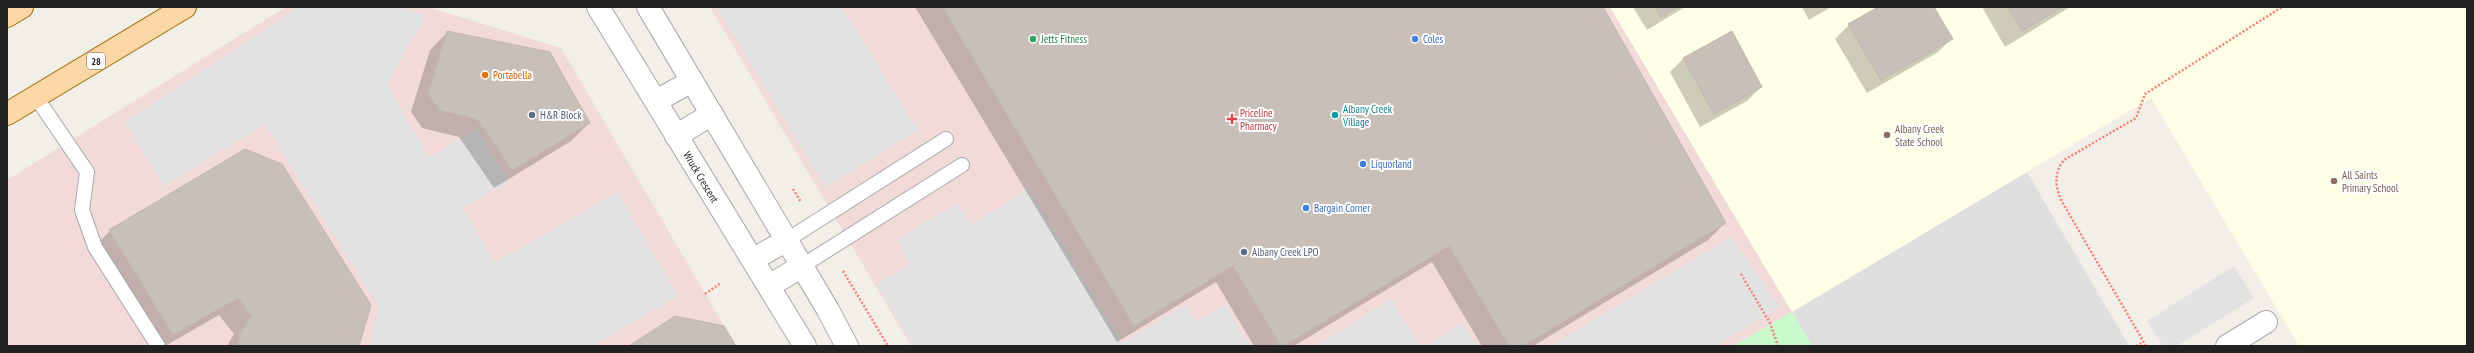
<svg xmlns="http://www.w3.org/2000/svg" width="2474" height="353" font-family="'PT Sans Narrow',sans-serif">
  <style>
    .residential { fill: #e0dfdf }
    .commercial { fill: #f2dad9 }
    .education { fill: #ffffe5 }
    .park { fill: #c8facc }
    .parking { fill: #e2e2e2 }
    .shadow { fill: #0003 }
    .building { fill: #c7bfb8; stroke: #c4b6ab }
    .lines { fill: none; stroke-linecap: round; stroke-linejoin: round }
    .lane-casing { stroke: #a9a9a9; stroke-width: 16 }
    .street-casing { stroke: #a9a9a9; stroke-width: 24 }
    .primary-casing { stroke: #a06b00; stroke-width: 24 }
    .path { stroke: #fa8072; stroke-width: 2.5; stroke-dasharray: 2 2; stroke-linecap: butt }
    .lane { stroke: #fff; stroke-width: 14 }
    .street { stroke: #fff; stroke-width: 22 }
    .primary { stroke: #fcd6a4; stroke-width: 22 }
    .leisure-dot { fill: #2e9e5b; stroke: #fff; stroke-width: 1.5 }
    .shop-dot { fill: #3f7fe0; stroke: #fff; stroke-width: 1.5 }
    .food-dot { fill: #e8710a; stroke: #fff; stroke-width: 1.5 }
    .service-dot { fill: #5c6f8a; stroke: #fff; stroke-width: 1.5 }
    .culture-dot { fill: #0f9aa8; stroke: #fff; stroke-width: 1.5 }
    .health-dot { fill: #e0444e; stroke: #fff; stroke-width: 1.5 }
    .education-dot { fill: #8d6e63; stroke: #fff; stroke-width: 1.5 }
    .labels { text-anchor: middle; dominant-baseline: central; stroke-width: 4; stroke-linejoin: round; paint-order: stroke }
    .shield { fill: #fff; stroke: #646464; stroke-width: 1 }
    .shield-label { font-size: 10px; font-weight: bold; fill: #222 }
    .leisure-label { font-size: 11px; fill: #27864d; stroke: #fff; text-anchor: start }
    .shop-label { font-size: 11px; fill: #366cbe; stroke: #fff; text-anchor: start }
    .food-label { font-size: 11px; fill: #c56008; stroke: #fff; text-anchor: start }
    .culture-label { font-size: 11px; fill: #0d838f; stroke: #fff; text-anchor: start }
    .health-label { font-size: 11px; fill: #be3a42; stroke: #fff; text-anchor: start }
    .service-label { font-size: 11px; fill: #4e5e75; stroke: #fff; text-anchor: start }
    .education-label { font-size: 11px; fill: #785e54; stroke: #fff; text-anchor: start }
    .street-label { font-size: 11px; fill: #222; stroke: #fff }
  </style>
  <rect width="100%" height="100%" fill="#f2efe9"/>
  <polygon class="residential" points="2027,172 2128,344 2124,346 1812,346 1792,312"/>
  <g class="commercial">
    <polygon points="286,7 428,7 561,48 736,346 7,346 7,180"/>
    <polygon points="710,7 1610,7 1792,312 1733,346 911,346"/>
  </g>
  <polygon class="education" points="1610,7 2467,7 2467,346 2299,346 2151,98 1792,312"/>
  <polygon class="park" points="1792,312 1812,346 1733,346"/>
  <g class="parking">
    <polygon points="299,7 399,7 426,16 387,84 429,157 477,129 508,182 463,208 495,263 618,192 678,296 592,346 370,346 379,307 265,124 164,186 125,122"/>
    <polygon points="717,7 842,7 918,130 826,187"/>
    <polygon points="1029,189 1122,343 1186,305 1196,322 1225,305 1250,346 914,346 877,284 910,264 897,240 957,203 970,225"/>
    <polygon points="1731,237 1780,307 1714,346 1551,346"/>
    <polygon points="2234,266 2254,298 2177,346 2163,346 2147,321"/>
    <polygon points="1392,299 1420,346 1316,346"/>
    <polygon points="1463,323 1477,346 1426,346"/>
  </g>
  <g class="shadow">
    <polygon points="915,7 1601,7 1725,223 1708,240 1533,346 1482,346 1432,262 1294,346 1254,346 1216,282 1117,342"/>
    <polygon points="1633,7 1685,7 1647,30"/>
    <polygon points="1802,7 1831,7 1809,20"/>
    <polygon points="1880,7 1933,7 1951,39 1938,52 1867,93 1835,39 1849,25"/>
    <polygon points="1982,7 2070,7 2005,47"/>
    <polygon points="448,32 589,123 571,141 494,188 459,137 422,128 411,112 430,50"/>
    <polygon points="1684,58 1761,87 1747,101 1700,127 1670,72"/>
    <polygon points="110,231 358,346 227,346 234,334 219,315 165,346 151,346 92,249"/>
  </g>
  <g class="building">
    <polygon points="942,7 1603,7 1726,223 1523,346 1509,346 1449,246 1284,346 1281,346 1233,266 1134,326"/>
    <polygon points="1655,7 1677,7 1661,17"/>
    <polygon points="1878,7 1934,7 1953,39 1881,80 1848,24"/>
    <polygon points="2008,7 2063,7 2022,31"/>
    <polygon points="447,31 550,52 590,123 512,170 477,119 439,110 428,94"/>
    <polygon points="1732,31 1762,87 1714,114 1683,58"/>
    <polygon points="245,149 282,164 371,305 359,346 238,346 239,335 251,316 238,298 173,335 109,230"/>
    <polygon points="675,316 724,326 736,346 629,346"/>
  </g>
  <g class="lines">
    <defs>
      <g id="lane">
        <polyline points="36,97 87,172 82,210 95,247 158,346"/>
        <polyline points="787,240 946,139"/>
        <polyline points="802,266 962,165"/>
      </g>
      <g id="street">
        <polyline points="598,7 805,346"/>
        <polyline points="648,7 828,310 847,346"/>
        <polyline points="656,101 692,81"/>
        <polyline points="676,136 712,114"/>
        <polyline points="754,259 787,240"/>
        <polyline points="769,286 802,266"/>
        <polyline points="2227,346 2266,322"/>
      </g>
      <g id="primary">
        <polyline points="7,16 22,7"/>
        <polyline points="7,114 185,7"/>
      </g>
    </defs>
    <use href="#lane" class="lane-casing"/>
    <use href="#street" class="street-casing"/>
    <use href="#primary" class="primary-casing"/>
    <g class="path">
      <polyline points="793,189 801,202"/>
      <polyline points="843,271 888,346"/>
      <polyline points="1741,274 1770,323 1778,346"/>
      <polyline points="705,294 721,283"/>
      <polyline points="2136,346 2143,342"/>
      <path d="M2146 346 2061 200C2055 186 2054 172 2064 160L2136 118 2145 94 2282 7"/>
    </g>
    <use href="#lane" class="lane"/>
    <use href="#street" class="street"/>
    <use href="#primary" class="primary"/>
  </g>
  <circle class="leisure-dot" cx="1033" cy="39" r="4"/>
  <g class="shop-dot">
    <circle cx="1415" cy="39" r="4"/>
    <circle cx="1363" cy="164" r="4"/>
    <circle cx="1306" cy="208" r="4"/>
  </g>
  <circle class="food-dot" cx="485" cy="75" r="4"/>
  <g class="service-dot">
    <circle cx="532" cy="115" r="4"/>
    <circle cx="1244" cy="252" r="4"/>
  </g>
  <circle class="culture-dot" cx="1335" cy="115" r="4"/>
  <path class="health-dot" d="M1230 113h4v4h4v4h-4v4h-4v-4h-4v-4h4z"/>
  <g class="education-dot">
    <circle cx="1887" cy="135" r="4"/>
    <circle cx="2334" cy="181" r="4"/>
  </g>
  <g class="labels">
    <rect class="shield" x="87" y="53" width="18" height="16" rx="3"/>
    <g class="shield-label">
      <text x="96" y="61">28</text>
    </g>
    <g class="leisure-label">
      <text x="1041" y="39">Jetts Fitness</text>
    </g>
    <g class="shop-label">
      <text x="1423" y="39">Coles</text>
      <text x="1371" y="164">Liquorland</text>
      <text x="1314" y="208">Bargain Corner</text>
    </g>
    <g class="food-label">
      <text x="493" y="75">Portabella</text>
    </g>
    <g class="culture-label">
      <text x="1343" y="109">Albany Creek<tspan x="1343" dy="13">Village</tspan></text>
    </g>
    <g class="health-label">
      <text x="1240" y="113">Priceline<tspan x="1240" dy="13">Pharmacy</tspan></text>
    </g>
    <g class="service-label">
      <text x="540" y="115">H&amp;R Block</text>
      <text x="1252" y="252">Albany Creek LPO</text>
    </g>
    <g class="education-label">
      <text x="1895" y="129">Albany Creek<tspan x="1895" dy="13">State School</tspan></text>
      <text x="2342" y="175">All Saints<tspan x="2342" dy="13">Primary School</tspan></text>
    </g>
    <g class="street-label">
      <text transform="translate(701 177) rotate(59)">Wruck Crescent</text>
    </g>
  </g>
  <rect width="2474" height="353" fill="none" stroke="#222222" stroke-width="16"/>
</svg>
